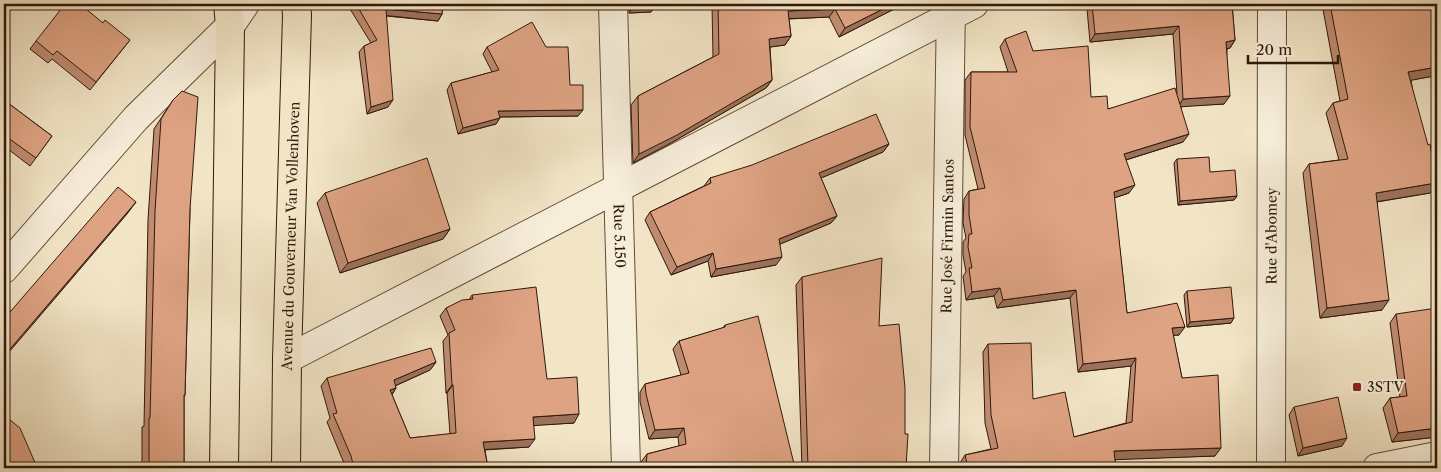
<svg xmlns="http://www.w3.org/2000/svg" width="1441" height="472" font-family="'Libre Caslon Text',serif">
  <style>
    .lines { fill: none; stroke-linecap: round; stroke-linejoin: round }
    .minor-casing { stroke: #604b39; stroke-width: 30 }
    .major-casing { stroke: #30180a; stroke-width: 30 }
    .minor { stroke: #f7eeda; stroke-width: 28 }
    .major { stroke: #f2e5c6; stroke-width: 28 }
    .wall { fill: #bf8c71; stroke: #30180a }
    .shaded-wall { fill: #9b725c; stroke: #30180a }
    .building { fill: #dea383; stroke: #30180a }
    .poi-dot { fill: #8f2418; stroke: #f7eeda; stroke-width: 2 }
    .labels { text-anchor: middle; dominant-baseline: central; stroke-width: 4; stroke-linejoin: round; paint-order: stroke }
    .street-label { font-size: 14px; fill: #30180a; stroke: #f7eeda }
    .poi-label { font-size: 14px; fill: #30180a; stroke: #f7eeda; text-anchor: start }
  </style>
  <rect width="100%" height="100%" fill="#f2e5c6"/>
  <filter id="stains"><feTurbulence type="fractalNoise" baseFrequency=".004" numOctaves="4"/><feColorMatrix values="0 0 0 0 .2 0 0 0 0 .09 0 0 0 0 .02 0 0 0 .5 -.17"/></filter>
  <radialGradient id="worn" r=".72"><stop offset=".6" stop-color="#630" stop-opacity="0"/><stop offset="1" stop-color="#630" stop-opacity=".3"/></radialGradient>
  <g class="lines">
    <defs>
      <g id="minor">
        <path id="s1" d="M613 4 626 468"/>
        <polyline points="4,269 136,118 230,26 245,4"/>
        <polyline points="287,359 974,4"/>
        <path id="s2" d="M944 468 951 4"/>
        <path id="s3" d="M1271 468 1272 4"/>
        <polyline points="1377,468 1437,456"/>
      </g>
      <g id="major">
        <polyline points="224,468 230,26 228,4"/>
        <path id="s4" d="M286 468 287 359 297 15 296 4"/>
      </g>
    </defs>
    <use href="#minor" class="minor-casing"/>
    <use href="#major" class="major-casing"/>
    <use href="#minor" class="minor"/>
    <use href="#major" class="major"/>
  </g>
  <g class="wall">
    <polygon points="347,4 443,4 442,14 438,21 386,16 388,107 367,114 359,52 364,46 371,43"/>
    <polygon points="629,4 656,4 651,12 629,13"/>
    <polygon points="712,4 904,4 839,37 829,17 789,19 791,36 785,45 770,47 772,80 766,88 671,143 633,163 631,105 638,96 713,57"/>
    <polygon points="1090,4 1232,4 1235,40 1230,48 1227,49 1224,104 1181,106 1183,142 1126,160 1129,193 1114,198 1127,313 1179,335 1173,335 1182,378 1215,456 1115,459 1116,468 961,468 960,463 965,455 991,449 985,423 983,352 988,344 1033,399 1074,437 1126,423 1131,366 1078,372 1070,298 997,308 994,296 966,300 963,276 966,272 963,255 963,242 966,238 963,223 964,199 969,191 978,189 965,135 965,80 971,72 1008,72 1000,47 1005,39 1033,51 1091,97 1108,109 1177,94 1173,34 1090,42 1087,9"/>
    <polygon points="1322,4 1430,4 1437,45 1437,71 1434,76 1411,80 1430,193 1377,202 1382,310 1320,318 1303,173 1309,164 1339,160 1326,113 1333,103 1340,101"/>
    <polygon points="103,23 130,40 90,90 52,59 48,63 30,49 36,41"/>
    <polygon points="487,47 546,47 570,85 578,116 500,117 496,124 458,134 447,90 451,83 492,72 483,54"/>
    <polygon points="4,100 52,136 30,166 4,146"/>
    <polygon points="173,100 190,209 185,395 184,397 184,468 142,468 142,427 144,426 148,220 154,129"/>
    <polygon points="889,144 883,152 821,178 837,216 831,223 780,244 776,265 711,277 708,261 671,275 645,220 650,212 704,186 710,178"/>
    <polygon points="1177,159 1210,172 1237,196 1234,200 1178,205 1174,163"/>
    <polygon points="325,193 450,229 443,239 340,273 317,203"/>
    <polygon points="802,277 879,326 905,434 906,468 802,468 796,285"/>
    <polygon points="1187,291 1231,323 1187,327 1184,295"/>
    <polygon points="472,295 547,379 574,423 534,425 529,447 485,450 488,468 346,468 327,422 330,418 321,386 327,378 436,362 430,370 395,386 396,388 392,395 410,438 450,434 447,393 446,393 443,341 448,335 440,316 446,308 469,300"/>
    <polygon points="1396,314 1437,437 1392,442 1383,408 1390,398 1400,397 1390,323"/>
    <polygon points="725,325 795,468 641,468 641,462 647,454 679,446 678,437 649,439 640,402 640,392 645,384 681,375 673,349 679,341 723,328"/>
    <polygon points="1294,407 1342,446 1298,456 1289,415"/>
  </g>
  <g class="shaded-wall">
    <polygon points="656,4 651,12 629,13 634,6"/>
    <polygon points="893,4 904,4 839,37 845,28"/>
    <polygon points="386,9 442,14 438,21 381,15"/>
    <polygon points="835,9 829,17 782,19 788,11"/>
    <polygon points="1179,26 1173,34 1090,42 1095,34"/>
    <polygon points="791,36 785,45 763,48 769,39"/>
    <polygon points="1235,40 1230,48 1221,50 1226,42"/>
    <polygon points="1437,67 1437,71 1434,76 1402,82 1408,72"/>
    <polygon points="772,80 766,88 671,143 633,163 639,154"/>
    <polygon points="1230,96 1224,104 1178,107 1183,99"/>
    <polygon points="393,100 388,107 367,114 371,107"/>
    <polygon points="583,110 578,116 494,117 498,111"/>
    <polygon points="500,118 496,124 458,134 463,128"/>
    <polygon points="1189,134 1183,142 1119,162 1124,154"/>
    <polygon points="889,144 883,152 814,181 819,173"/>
    <polygon points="1436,183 1430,193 1369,203 1376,193"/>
    <polygon points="1135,185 1129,193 1108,200 1114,192"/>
    <polygon points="1237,196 1234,200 1178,205 1180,201"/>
    <polygon points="136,202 127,214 4,358 4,356"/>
    <polygon points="837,216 831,223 773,247 779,239"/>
    <polygon points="450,229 443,239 340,273 348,263"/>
    <polygon points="713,253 708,261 671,275 677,267"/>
    <polygon points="782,257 776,265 711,277 716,269"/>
    <polygon points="1000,288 994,296 966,300 972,292"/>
    <polygon points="1076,290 1070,298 997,308 1003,300"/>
    <polygon points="1389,300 1382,310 1320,318 1327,308"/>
    <polygon points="1234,318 1231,323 1187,327 1190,322"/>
    <polygon points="1185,327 1179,335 1166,336 1172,328"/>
    <polygon points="1136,358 1131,366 1078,372 1083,364"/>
    <polygon points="436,362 430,370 388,389 394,380"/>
    <polygon points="452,385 453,385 447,393 446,393"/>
    <polygon points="396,388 390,397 390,390"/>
    <polygon points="579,414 574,423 528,426 533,417"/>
    <polygon points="684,428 678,437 649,439 655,430"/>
    <polygon points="1437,428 1437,437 1392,442 1398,433"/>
    <polygon points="1347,438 1342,446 1298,456 1303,448"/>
    <polygon points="535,439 529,447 477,450 483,442"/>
    <polygon points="1221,448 1215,456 1108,460 1114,451"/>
  </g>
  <g class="building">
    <polygon points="65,4 80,4 103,23 105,20 130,40 96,82 57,51 53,55 36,41"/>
    <polygon points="356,4 443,4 442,14 386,9 393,100 371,107 364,46 377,40"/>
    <polygon points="634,4 656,4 634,6"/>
    <polygon points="718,4 893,4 845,28 835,9 788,11 791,36 769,39 772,80 677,135 639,154 638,96 719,54"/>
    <polygon points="1092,4 1232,4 1235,40 1226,42 1230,96 1183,99 1179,26 1095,34"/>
    <polygon points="1330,4 1430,4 1437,45 1437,67 1408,72 1428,145 1430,144 1436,183 1376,193 1389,300 1327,308 1309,164 1348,159 1333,103 1348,99"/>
    <polygon points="532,22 546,47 568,47 570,85 583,85 583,110 498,111 500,118 463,128 451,83 499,70 487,47"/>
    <polygon points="1026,31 1033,51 1088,46 1091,97 1107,96 1108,109 1175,88 1189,134 1124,154 1135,185 1114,192 1127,313 1177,303 1185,327 1172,328 1182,378 1218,375 1221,448 1114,451 1116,468 968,468 965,455 998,448 991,415 988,344 1031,343 1033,399 1065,392 1074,437 1132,422 1136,358 1083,364 1076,290 1003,300 1000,288 972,292 969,268 972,268 968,247 969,234 972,234 969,215 969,191 985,188 970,127 971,72 1017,72 1005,39"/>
    <polygon points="182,91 198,97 190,209 185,395 184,395 184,468 149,468 149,418 150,418 155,211 161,119 173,100"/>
    <polygon points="4,100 52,136 36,158 4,135"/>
    <polygon points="876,114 889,144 819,173 837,216 779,239 782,257 716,269 713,253 677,267 650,212 711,183 710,178 752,165"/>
    <polygon points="1209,157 1210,172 1235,170 1237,196 1180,201 1177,159"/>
    <polygon points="427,158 450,229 348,263 325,193"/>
    <polygon points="118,187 136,202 4,356 4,319"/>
    <polygon points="882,258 879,326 899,324 905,388 905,434 908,434 906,468 800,468 808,467 802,277"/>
    <polygon points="536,287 547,379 577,377 579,414 533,417 535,439 483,442 488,468 354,468 351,456 333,414 337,413 327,378 431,348 436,362 394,380 396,388 390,390 410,438 456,433 453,385 452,385 449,333 455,330 446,308 462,300 473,299 472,295"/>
    <polygon points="1231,287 1234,318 1190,322 1187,291"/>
    <polygon points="1437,308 1437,428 1398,433 1390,398 1407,396 1396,314"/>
    <polygon points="758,316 795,468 644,468 646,467 647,454 686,444 684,428 655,430 646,394 645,384 689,373 679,341 725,327 725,325"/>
    <polygon points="1338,397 1347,438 1303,448 1294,407"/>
    <polygon points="4,415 20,428 36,465 36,468 4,468"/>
  </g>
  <rect class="poi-dot" x="1352" y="382" width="10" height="10" rx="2.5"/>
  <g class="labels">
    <g class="street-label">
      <text stroke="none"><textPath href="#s4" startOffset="232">Avenue du Gouverneur Van Vollenhoven</textPath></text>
      <text stroke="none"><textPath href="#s1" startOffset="232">Rue 5.150</textPath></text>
      <text stroke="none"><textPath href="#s2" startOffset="232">Rue José Firmin Santos</textPath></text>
      <text stroke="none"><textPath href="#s3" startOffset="232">Rue d'Abomey</textPath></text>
    </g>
    <g class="poi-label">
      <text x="1367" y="387">3STV</text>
    </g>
  </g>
  <rect width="1441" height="472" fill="none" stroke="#f2e5c6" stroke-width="20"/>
  <rect x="5" y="5" width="1431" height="462" fill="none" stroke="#30180a" stroke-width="2.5"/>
  <rect x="10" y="10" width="1421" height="452" fill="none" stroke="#30180a"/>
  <path d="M1248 55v8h90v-8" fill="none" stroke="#30180a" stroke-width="2.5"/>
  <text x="1256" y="55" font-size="15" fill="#30180a" stroke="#f7eeda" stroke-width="4" paint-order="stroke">20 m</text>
  <rect width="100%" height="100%" filter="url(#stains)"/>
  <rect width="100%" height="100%" fill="url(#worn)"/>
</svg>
